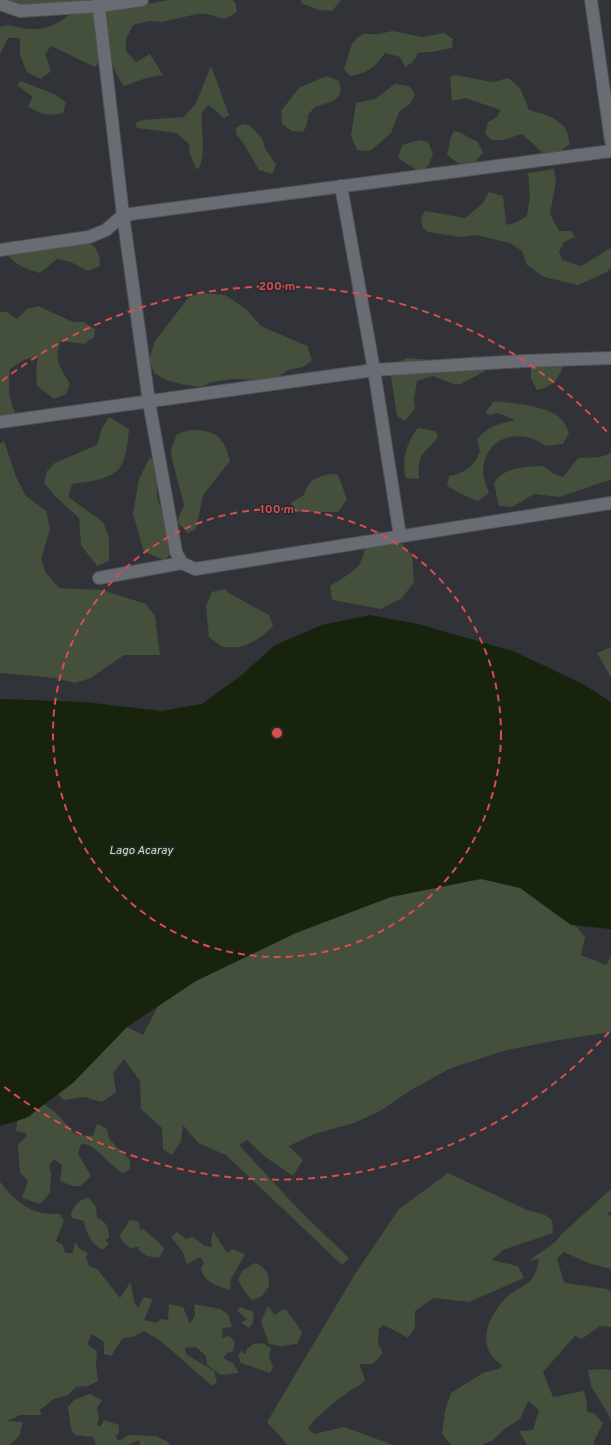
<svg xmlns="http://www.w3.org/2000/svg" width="611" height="1445" font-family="Overpass,sans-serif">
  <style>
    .green { fill: #44503b }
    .water { fill: #18230e }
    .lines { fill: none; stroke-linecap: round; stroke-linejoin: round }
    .minor-casing { stroke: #505257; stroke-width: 14 }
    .minor { stroke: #6a6c73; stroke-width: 12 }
    .ring { fill: none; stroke: #d84d4d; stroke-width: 2; stroke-dasharray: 7 5 }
    .labels { text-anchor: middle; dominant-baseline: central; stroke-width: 3; stroke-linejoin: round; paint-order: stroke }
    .water-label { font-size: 12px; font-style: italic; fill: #c9e5b4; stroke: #27292f }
    .centre { fill: #d84d4d; stroke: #27292f; stroke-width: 2 }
    .ring-label { font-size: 12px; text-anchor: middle; font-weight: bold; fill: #d84d4d; stroke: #27292f; stroke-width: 3; stroke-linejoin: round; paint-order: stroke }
  </style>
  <rect width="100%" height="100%" fill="#313339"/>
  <g class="green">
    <polygon points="10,0 83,0 31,13"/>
    <path d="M169 0H232L235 2 237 12 225 19 207 14H197L162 22 149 21 133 25 126 39V51L136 62 150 54 163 75 146 78 124 86C111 68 110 57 108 36 107 27 105 20 107 11L126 4H147Z"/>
    <polygon points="301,0 341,0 332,11 319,10 301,3"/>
    <path d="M81 7H91L99 18 100 61 95 67 51 46 45 54 51 71 41 79 27 72 20 55V38H8L0 54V27C10 23 18 28 28 29 53 31 62 19 81 7Z"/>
    <path d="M392 31 422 37 444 33 453 39 452 48 431 52 418 53 413 62 405 67 400 57 385 53C375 67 367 74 350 76L344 69 352 44 358 37 363 34H379Z"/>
    <path d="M211 66 229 115 224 118 209 105 202 112C200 127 208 159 197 170L189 152 190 145 177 133 137 128 135 123 143 120 184 117 196 103Z"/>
    <path d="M454 75 493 82 508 78 520 88 529 110C549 115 570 121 569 145L552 157 542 152 522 134 503 140H491L485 133 488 122 497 117 501 110 465 98 452 101 450 77Z"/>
    <path d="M326 76 339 81C346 103 327 101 314 108 312 110 310 113 308 115L307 125 303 132 292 131 282 124 281 111 299 88Z"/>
    <path d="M21 81 54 94 66 102 63 113C49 116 40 115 28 106L33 97 17 85Z"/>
    <polygon points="395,84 409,86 415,94 410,104 399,112 391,133 370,151 357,150 351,136 356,103 375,99"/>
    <polygon points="242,124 250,126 262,138 266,150 276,164 273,174 259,170 244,144 236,134 236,128"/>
    <path d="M454 131C463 132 469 139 477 141L483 152C472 170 461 168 447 154 450 146 449 138 454 131Z"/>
    <polygon points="419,140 428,142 433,154 428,166 420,172 398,158 402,145"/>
    <polygon points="554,169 556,182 550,214 559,231 571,231 575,237 564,242 559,252 562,260 581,266 611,248 611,267 607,272 578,285 544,277 527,265 522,251 510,243 476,235 461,237 428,232 423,228 421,218 425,211 465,218 482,204 489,192 503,196 506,225 515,223 527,216 530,196 528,173"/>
    <path d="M80 237C94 245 100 249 100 266L88 271 71 262 57 259 40 273C25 269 15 265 5 252Z"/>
    <polygon points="201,293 225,295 246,309 261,326 307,346 312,360 303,367 288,370 274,380 232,379 212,382 201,387 181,384 166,380 154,373 149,360 155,341 189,297"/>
    <path d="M38 306 73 322H84L95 329 94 338 89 340 85 344 61 341C53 359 60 367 70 384L66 394 54 399 37 386 36 373 38 356 24 360 10 369C8 389 8 398 17 416L0 417V312H7L17 319 27 309Z"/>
    <polygon points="476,356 488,363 487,370 461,384 453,384 433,376 417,381 414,399 415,408 405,421 397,416 391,377 395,365 407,358 454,362"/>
    <path d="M564 362C561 377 552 387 537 390L531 379V365Z"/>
    <path d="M494 401C511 403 549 406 561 419 565 423 567 429 569 433L563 444 546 446C520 427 485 436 483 471 483 478 487 487 489 493L478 501 463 495 447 486 449 476C465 473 474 467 480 451L477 440C487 426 500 424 515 420L498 413 490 415 485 413Z"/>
    <path d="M109 417 129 429C128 440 127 456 121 466 112 480 87 482 72 484L68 497 103 522 109 538V561L97 566 81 545 79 518 54 495 44 483 47 471 55 463 97 445 102 428Z"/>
    <path d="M418 428 435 431 438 437C423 457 417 451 419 479L406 478C401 461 407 441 418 428Z"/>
    <path d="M190 430C215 430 224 436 230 461L203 495 196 529 188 533 177 522 184 505 171 455 172 447 177 434Z"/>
    <polygon points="4,441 16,477 26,496 46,511 50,529 41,559 46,573 59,588 102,590 146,604 155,616 160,655 124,655 91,678 75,683 55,678 0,673 0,444"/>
    <path d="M611 453V479L609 480 559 497 534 494 512 507 499 506 494 484C500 468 528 466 543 466L554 474 563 477 578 458 600 457Z"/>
    <path d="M150 457C163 470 156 480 157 495 158 507 167 517 172 527 174 533 175 539 177 545L165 560 144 552 133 514 139 479Z"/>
    <path d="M329 474 338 475 347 499 338 512H295L291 503 304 495C308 481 314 478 329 474Z"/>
    <path d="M378 531 396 538 412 555 414 582 402 598 381 609 332 600 330 586C357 569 362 570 367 537Z"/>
    <path d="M226 589 227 592 269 615 273 626C260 639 245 650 225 647 220 646 213 640 209 637L206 606 212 592Z"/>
    <polygon points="611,647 611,677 597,653"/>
    <polygon points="487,871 560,907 585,937 581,955 606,965 611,957 611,1032 559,1040 507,1050 451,1068 411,1090 380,1111 354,1123 314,1134 289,1146 303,1160 293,1176 264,1156 247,1140 239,1145 299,1210 349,1258 342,1265 226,1155 198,1143 183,1125 181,1141 172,1155 163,1149 162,1128 141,1109 140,1081 124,1059 113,1073 116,1092 102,1102 84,1097 63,1100 52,1085 127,1027 143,1035 158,1006 189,974 244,936"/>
    <path d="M41 1102 55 1112 76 1135 93 1136 97 1124 107 1129 109 1139 130 1160V1169L123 1173C109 1166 96 1143 81 1144L78 1153 91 1176 81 1186H72L60 1181 62 1165 54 1159 49 1165 51 1174 50 1193 40 1204 22 1198 28 1181 20 1173 18 1145 26 1137V1133L16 1131 18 1116 30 1117Z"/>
    <path d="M448 1173 527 1210 545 1215 552 1220 553 1233 503 1250 492 1260 518 1266 524 1278 469 1302 434 1298 415 1311V1327L408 1338 384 1325 379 1329 378 1343 383 1353 373 1364H359L365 1379C361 1387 355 1387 348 1392 334 1403 318 1414 308 1428L314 1434 344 1427 393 1445H288L267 1422 355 1274 399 1209Z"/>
    <path d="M0 1182C18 1204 31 1215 60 1214L64 1221 56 1241 63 1245 65 1253H73L75 1242 80 1249 88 1253 86 1257 89 1266 98 1270 120 1298 130 1283C134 1291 132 1302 138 1308L144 1297 153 1299 144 1320 157 1323 161 1319 168 1320 169 1304 183 1307 190 1324 195 1315 194 1304 220 1309 228 1314 232 1327 223 1328 222 1338 229 1336 235 1342 233 1351 227 1353 223 1358 233 1363 239 1373 221 1375 207 1365 206 1356 196 1347 185 1348 186 1354 214 1371 217 1382 212 1386 161 1341 144 1331 133 1337 123 1338 111 1356 104 1354V1342L92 1334 87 1344 97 1351 96 1364 98 1381 88 1386 76 1387 68 1395 54 1399 40 1410 41 1415H20L7 1421 23 1422 19 1436 9 1445H0Z"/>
    <path d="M611 1189V1211L607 1214 611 1216V1269L588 1263 564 1252 557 1258 564 1283 608 1289 611 1293V1327L600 1326 582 1339 575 1336 543 1372 553 1397 584 1391 587 1403V1412L594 1413 603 1423 594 1441V1445H527L519 1431 533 1430 539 1410 528 1401 520 1419 503 1430 493 1440 482 1445H451L442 1434 445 1411 451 1393 483 1373 498 1369 502 1366C499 1362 494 1359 491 1355 478 1334 494 1309 509 1295 518 1288 530 1285 535 1274 537 1270 538 1264 539 1259L529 1261 555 1242 563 1233Z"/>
    <path d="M89 1198 96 1207 97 1218C107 1222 109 1228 109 1238L105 1240 109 1243 103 1250C92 1245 86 1233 84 1221L72 1218 71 1213C75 1205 79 1199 89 1198Z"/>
    <path d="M130 1220 137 1221 140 1225 139 1230 144 1229C150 1237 159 1240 164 1249L159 1258 147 1256 139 1251V1247L130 1248 122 1241 120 1235Z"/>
    <path d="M213 1231 227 1253 233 1249 245 1254 231 1279 230 1290C217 1286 205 1283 201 1269L204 1262 200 1257 187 1264 183 1252 171 1237 177 1232 186 1239 193 1237 205 1246 212 1247 211 1240Z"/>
    <path d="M255 1263C267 1268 269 1274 269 1287L262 1296 252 1300 244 1291 238 1280 242 1271Z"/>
    <path d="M268 1306 275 1315 281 1310 286 1309C291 1319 298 1323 302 1333L297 1344 281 1346 269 1344 261 1322Z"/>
    <polygon points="240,1307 254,1312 253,1323 249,1328 241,1323 247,1319 237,1311"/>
    <polygon points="263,1343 271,1348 269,1357 273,1367 270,1373 241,1363 238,1356 241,1351 246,1354 246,1350 253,1344"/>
    <polygon points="605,1369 611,1370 611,1419 591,1386 588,1370"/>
    <polygon points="90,1394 102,1400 97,1408 99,1417 97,1425 100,1427 104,1420 119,1425 119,1433 116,1435 117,1440 121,1440 128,1435 156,1436 168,1442 170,1445 140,1445 139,1440 128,1445 96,1445 93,1437 75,1435 71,1429 68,1407 74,1400"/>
  </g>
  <polygon class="water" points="370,615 418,624 513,651 583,684 611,702 611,929 571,925 520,888 481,879 391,897 296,933 196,981 127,1027 73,1083 26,1118 0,1126 0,699 85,702 161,711 202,704 243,674 275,645 322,625"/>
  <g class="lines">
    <defs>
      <g id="minor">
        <polyline points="98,0 123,215 149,402 176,552 182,563 195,569 611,503"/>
        <polyline points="591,0 611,141"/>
        <polyline points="0,4 20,11 99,6 142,0"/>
        <polyline points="341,186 374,370 400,536"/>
        <polyline points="0,250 89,237 106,230 123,215 611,151"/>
        <polyline points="0,422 374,370 524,361 611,358"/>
        <polyline points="99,578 182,563"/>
      </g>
    </defs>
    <use href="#minor" class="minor-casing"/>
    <use href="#minor" class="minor"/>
  </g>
  <g class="ring">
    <circle cx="277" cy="733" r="224"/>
    <path d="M609 1032A447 447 0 0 1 2 1085M2 381A447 447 0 0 1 609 434"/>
  </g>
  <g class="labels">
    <g class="water-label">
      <text x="141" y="851">Lago Acaray</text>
    </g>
  </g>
  <circle cx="277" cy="733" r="6" class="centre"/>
  <g class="ring-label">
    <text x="277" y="290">200 m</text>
    <text x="277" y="513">100 m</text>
  </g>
</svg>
